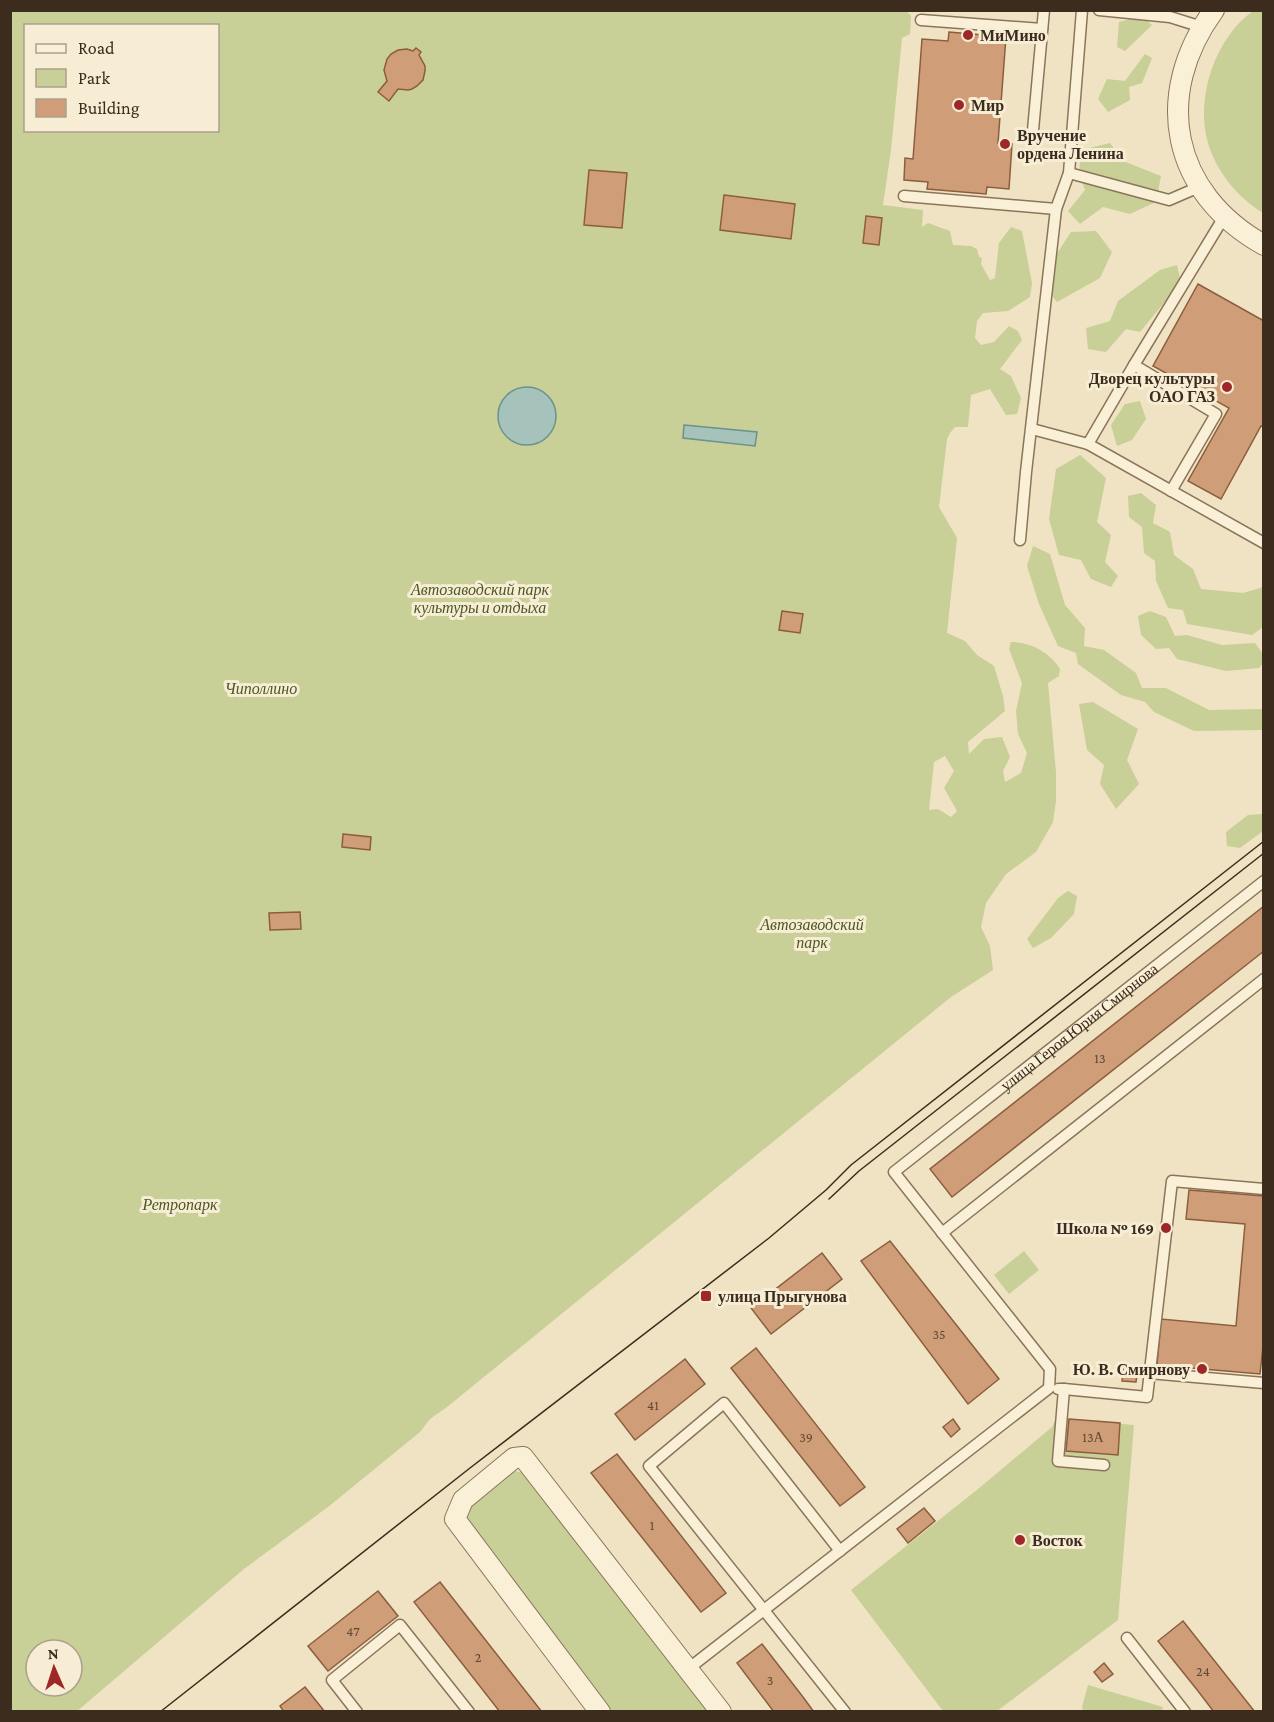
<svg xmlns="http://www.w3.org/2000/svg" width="1274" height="1722" font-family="'Crimson Pro',serif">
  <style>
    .green { fill: #c8cf97; fill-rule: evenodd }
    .water { fill: #a6c3bb; stroke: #6c9289; stroke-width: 1.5 }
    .building { fill: #cf9e79; stroke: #8c5e3e; stroke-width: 1.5 }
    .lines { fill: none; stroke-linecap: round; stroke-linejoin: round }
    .service-casing { stroke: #8b755a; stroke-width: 13 }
    .minor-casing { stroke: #8b755a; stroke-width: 22 }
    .service { stroke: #faf0d8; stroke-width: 10 }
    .minor { stroke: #faf0d8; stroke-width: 20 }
    .tram { stroke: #3b2c1e; stroke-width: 1.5 }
    .poi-dot { fill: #9d2827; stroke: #f7edd4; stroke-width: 2 }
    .labels { text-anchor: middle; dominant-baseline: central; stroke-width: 6; stroke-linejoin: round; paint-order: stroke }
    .number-label { font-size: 14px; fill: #604835 }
    .poi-label { font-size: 16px; font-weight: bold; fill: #3b2c1e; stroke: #f7edd4; text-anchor: start }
    .park-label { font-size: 16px; font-style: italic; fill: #4a5824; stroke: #f7edd4 }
    .street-label { font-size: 16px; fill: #3b2c1e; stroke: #f7edd4 }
  </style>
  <rect width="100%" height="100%" fill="#f0e3c4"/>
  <g class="green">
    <path d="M10 11H907L911 16 910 34 902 38 891 150 883 205 923 210 922 227 928 223 950 231 953 245 971 246 977 249 979 257 982 258 981 264 990 280 995 278 999 243 1011 227 1022 231 1032 283 1030 297 1008 311 983 313 977 321 975 338 981 345 994 342 1009 326 1018 331 1022 340 1000 369 1011 376 1021 398 1017 414 1006 415 990 389 971 395 968 427H955L950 433 947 439 939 507 957 538 947 633 965 641 977 655 994 666 1003 696 1005 711 968 742 969 754 984 739 1002 737 1010 757 1003 771 1005 782 1021 773 1027 753 1018 734 1016 711 1022 683 1009 649 1011 642C1030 642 1050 652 1060 669L1059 676 1048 683 1056 772V801L1053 822 1036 852 1006 874 986 903 981 927 990 946 993 970 951 997 447 1407 430 1419 420 1432 328 1507 244 1569 76 1712 10 1711ZM26 26H218V130H26ZM945 756 954 771 944 788 957 811 951 817 938 809 929 810 934 762ZM36 1650H72V1686H36Z"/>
    <path d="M1253 11H1263V213C1238 198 1216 171 1208 143 1195 98 1215 38 1253 11Z"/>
    <polygon points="1141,16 1152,25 1125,51 1117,47 1119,22"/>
    <polygon points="1145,54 1152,58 1142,83 1129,87 1130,100 1108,112 1098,99 1107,79 1125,81"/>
    <polygon points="1110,143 1123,161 1161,176 1156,202 1130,214 1103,207 1080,224 1068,211 1085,190 1079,173 1081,150"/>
    <polygon points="1096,231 1112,252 1100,278 1057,302 1049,292 1054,258 1071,232"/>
    <polygon points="1177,265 1181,282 1140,332 1126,329 1106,352 1088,349 1086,328 1110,321 1118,301 1160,270"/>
    <polygon points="1140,401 1146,419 1132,440 1117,446 1111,425 1125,404"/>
    <polygon points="1080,455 1106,478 1097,522 1111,535 1105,562 1118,576 1111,587 1091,579 1081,560 1059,555 1049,519 1056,469"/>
    <polygon points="1141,493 1156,505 1153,523 1170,532 1174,555 1193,569 1201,589 1243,593 1263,587 1263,627 1252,635 1187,624 1183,610 1168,608 1156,581 1155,561 1144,553 1142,527 1129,517 1128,496"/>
    <polygon points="1033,546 1050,554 1065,605 1085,628 1084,646 1104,650 1136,673 1142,688 1166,688 1209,710 1263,709 1263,730 1194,731 1154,712 1145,702 1121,695 1078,664 1076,653 1058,646 1039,604 1027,566"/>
    <polygon points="1150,611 1166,617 1175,636 1187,635 1222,645 1255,643 1263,654 1263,663 1259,668 1226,671 1177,659 1169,648 1156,649 1141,635 1138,616"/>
    <polygon points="1093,702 1138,729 1127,760 1139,784 1116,809 1100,784 1104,765 1087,750 1079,704"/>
    <polygon points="1262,814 1263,831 1240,848 1227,846 1226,832 1248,815"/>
    <polygon points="1068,891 1077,896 1074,914 1051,938 1033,948 1027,939 1058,898"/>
    <polygon points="1024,1251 1039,1270 1009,1294 994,1275"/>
    <polygon points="1056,1418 1134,1425 1118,1620 997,1711 943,1711 851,1590 978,1489 1052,1427"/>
    <polygon points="509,1470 530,1474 715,1711 612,1711 466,1524 468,1505"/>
    <polygon points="1088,1685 1163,1707 1162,1711 1083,1711 1082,1707"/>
  </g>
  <g class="water">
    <circle cx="527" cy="416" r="29"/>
    <polygon points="684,425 757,432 755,446 683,438"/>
  </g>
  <g class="building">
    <polygon points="949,32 1006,37 998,143 1012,144 1009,189 987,187 986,194 927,189 928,182 904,180 905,158 913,159 922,39 948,41"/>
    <polygon points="416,48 421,52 419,55 425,66 425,71 423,80 417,86 412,89 408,90 398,89 389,101 378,92 387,81 384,70 387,59 391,54 398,50 407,49 413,51"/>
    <polygon points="589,170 627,173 622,228 584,225"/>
    <polygon points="724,195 795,204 791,239 720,230"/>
    <polygon points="866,216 882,218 879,245 863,243"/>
    <polygon points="1198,284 1264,321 1264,427 1261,426 1221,499 1188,481 1229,408 1153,366"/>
    <polygon points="782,611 803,614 800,633 779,630"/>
    <polygon points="343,834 371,837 370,850 342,847"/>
    <polygon points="1264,906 1264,951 952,1197 930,1169"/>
    <polygon points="300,912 301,929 270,930 269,913"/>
    <polygon points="1189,1190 1264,1196 1264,1337 1260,1374 1157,1365 1161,1319 1236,1326 1245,1224 1186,1219"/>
    <polygon points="890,1241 999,1379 968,1404 861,1261"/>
    <polygon points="822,1253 842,1279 771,1334 751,1308"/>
    <polygon points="756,1348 865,1487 840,1506 731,1368"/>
    <polygon points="685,1359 705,1384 635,1440 615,1414"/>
    <polygon points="1124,1365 1138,1367 1136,1382 1122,1381"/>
    <polygon points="953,1419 960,1429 951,1437 943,1427"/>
    <polygon points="1069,1419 1120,1423 1118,1455 1066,1451"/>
    <polygon points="617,1454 726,1593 701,1612 591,1473"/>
    <polygon points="924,1508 935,1521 908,1543 897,1529"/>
    <polygon points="440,1582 542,1712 500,1712 414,1602"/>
    <polygon points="378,1591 398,1616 328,1671 308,1646"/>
    <polygon points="1183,1621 1255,1712 1214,1712 1198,1691 1158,1641"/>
    <polygon points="762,1644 803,1697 814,1712 774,1712 737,1663"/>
    <polygon points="1104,1663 1113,1674 1102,1682 1094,1672"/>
    <polygon points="305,1687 325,1712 284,1712 280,1706"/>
  </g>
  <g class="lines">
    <defs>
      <g id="service">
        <polyline points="1099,10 1170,17 1202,27"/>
        <polyline points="921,20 1042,29"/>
        <polyline points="1032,141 1044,10"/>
        <polyline points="1069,173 1169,200 1199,187"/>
        <polyline points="904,196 1056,209"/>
        <polyline points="1032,429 1088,444 1264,543"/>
        <polyline points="1088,444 1134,365"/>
        <polyline points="1171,491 1216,414 1134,365 1224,217"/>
        <polyline points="1020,540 1026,472 1056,209 1069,173 1082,10"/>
        <polyline points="942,1233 1264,979"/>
        <polyline points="1149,1373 1264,1383"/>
        <polyline points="1058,1389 1064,1389 1058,1461 1104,1465"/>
        <polyline points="1064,1389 1147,1397 1172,1181 1264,1189"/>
        <polyline points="840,1551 724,1403 649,1466 845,1712"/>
        <polyline points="1127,1638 1185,1712"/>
        <path id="s1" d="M688 1669 1049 1388 1050 1369 894 1172 1264 881"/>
        <polyline points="357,1712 332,1680 400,1625 469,1712"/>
      </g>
      <g id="minor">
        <path d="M1214 10C1152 95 1171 193 1264 245"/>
        <polyline points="600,1712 455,1519 463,1500 514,1458 523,1457 721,1712"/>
      </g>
    </defs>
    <use href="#service" class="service-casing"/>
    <use href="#minor" class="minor-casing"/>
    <use href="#service" class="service"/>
    <use href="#minor" class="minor"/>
    <g class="tram">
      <polyline points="829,1199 859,1171 1264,853"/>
      <polyline points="160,1712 470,1468 769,1238 826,1190 851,1165 1264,841"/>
    </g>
  </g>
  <g class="poi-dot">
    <circle cx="968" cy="35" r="6"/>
    <circle cx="959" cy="105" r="6"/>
    <circle cx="1005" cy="144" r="6"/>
    <circle cx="1227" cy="387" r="6"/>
    <circle cx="1166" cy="1228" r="6"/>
    <rect x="700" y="1290" width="12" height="12" rx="3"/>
    <circle cx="1202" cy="1369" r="6"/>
    <circle cx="1020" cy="1540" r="6"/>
  </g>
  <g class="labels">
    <g class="number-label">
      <text x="1100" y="1058">13</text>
      <text x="939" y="1334">35</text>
      <text x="653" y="1405">41</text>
      <text x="806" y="1437">39</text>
      <text x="1093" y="1437">13А</text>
      <text x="652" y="1525">1</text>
      <text x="353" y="1631">47</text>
      <text x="478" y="1657">2</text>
      <text x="1203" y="1671">24</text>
      <text x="770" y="1680">3</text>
    </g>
    <g class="poi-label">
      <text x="980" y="35">МиМино</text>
      <text x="971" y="105">Мир</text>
      <text x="1017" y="135">Вручение<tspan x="1017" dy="18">ордена Ленина</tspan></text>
      <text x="1215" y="378" text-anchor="end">Дворец культуры<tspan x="1215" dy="18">ОАО ГАЗ</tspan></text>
      <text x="1154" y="1228" text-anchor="end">Школа № 169</text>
      <text x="718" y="1296">улица Прыгунова</text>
      <text x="1190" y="1369" text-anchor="end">Ю. В. Смирнову</text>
      <text x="1032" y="1540">Восток</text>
    </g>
    <g class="park-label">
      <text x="480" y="589">Автозаводский парк<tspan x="480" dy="18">культуры и отдыха</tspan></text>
      <text x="261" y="688">Чиполлино</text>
      <text x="812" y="924">Автозаводский<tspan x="812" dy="18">парк</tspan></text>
      <text x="180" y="1204">Ретропарк</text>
    </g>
    <g class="street-label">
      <text stroke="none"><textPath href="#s1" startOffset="963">улица Героя Юрия Смирнова</textPath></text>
    </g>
  </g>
  <rect width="1274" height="1722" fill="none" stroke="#3b2c1e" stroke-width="24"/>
  <rect x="24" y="24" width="195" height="108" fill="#f7edd4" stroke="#aca08b" stroke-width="1.5"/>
  <rect x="36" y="44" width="30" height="9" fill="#faf0d8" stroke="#aca08b" stroke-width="1.5"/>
  <text x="78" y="54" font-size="18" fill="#3b2c1e">Road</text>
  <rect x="36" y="69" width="30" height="18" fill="#c8cf97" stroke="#aca08b" stroke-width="1.5"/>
  <text x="78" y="84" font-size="18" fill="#3b2c1e">Park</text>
  <rect x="36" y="99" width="30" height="18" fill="#cf9e79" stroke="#aca08b" stroke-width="1.5"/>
  <text x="78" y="114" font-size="18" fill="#3b2c1e">Building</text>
  <g transform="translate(54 1668) rotate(357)"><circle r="28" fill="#f7edd4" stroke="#aca08b" stroke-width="1.5"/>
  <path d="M0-4.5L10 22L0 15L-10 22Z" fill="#9d2827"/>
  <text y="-9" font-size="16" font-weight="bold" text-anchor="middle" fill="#3b2c1e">N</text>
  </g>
</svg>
